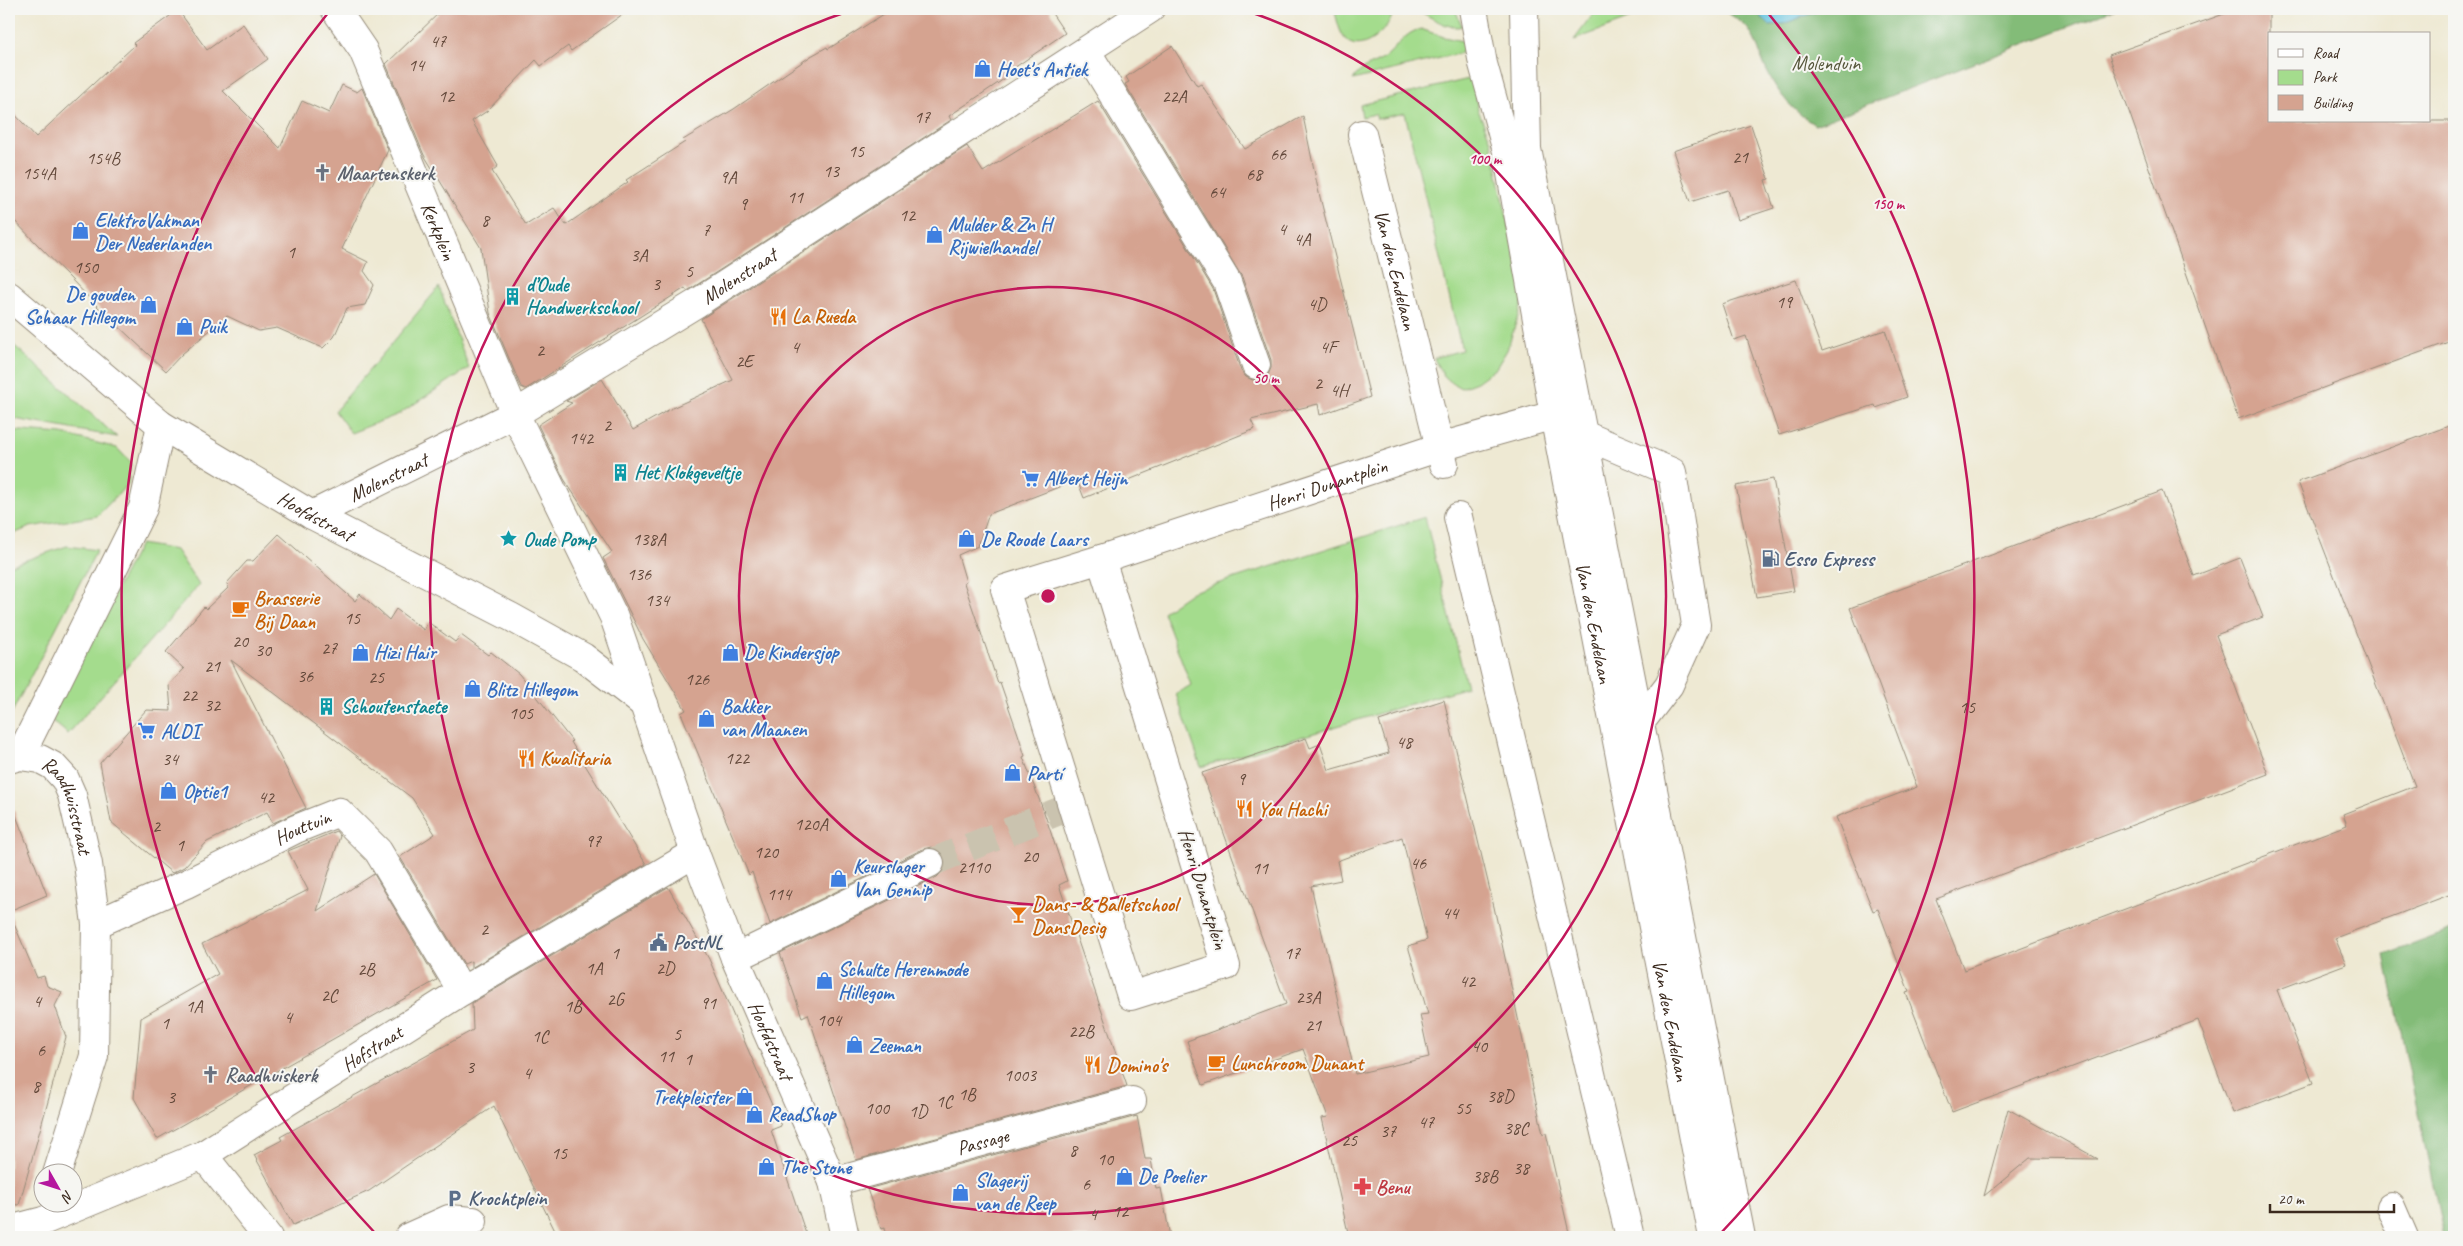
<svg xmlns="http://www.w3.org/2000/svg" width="2463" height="1246" font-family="Caveat,sans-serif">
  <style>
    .green { fill: #a4dc8d; stroke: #708356 }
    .forest { fill: #83bc78; stroke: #5f734b }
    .water { fill: #63c5e1; stroke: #4f7880 }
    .building { fill: #d5a390; fill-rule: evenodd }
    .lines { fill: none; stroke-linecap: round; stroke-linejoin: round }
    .minor-tunnel { stroke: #cac3af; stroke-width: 28; stroke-dasharray: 28 14; stroke-linecap: butt }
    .minor-casing { stroke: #948a78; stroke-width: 30 }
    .major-casing { stroke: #948a78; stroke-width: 30 }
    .minor { stroke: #fff; stroke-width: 28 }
    .major { stroke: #fff; stroke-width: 28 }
    .ring { fill: none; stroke: #c2185b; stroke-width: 2.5 }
    .labels { text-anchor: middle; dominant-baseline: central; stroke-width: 4; stroke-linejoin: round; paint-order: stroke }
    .number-label { font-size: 18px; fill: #62483a }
    .park-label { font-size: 20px; fill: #55563a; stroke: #f6f6f2 }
    .shop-label { font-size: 20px; font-weight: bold; fill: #366cbe; stroke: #f6f6f2; text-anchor: start }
    .worship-label { font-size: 20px; font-weight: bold; fill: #5b616d; stroke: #f6f6f2; text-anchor: start }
    .street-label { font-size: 20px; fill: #3b2a1e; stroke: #f6f6f2 }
    .culture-label { font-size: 20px; font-weight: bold; fill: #0d838f; stroke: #f6f6f2; text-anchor: start }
    .food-label { font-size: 20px; font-weight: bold; fill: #c56008; stroke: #f6f6f2; text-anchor: start }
    .service-label { font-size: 20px; font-weight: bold; fill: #4e5e75; stroke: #f6f6f2; text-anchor: start }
    .health-label { font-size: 20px; font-weight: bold; fill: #be3a42; stroke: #f6f6f2; text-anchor: start }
    .centre { fill: #c2185b; stroke: #f6f6f2; stroke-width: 2.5 }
    .ring-label { font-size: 15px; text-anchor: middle; font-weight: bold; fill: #c2185b; stroke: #f6f6f2; stroke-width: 4; stroke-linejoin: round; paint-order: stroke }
  </style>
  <rect width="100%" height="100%" fill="#f6f6f2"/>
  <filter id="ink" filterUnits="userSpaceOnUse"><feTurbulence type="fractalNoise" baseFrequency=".02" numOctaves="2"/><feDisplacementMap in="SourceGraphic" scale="10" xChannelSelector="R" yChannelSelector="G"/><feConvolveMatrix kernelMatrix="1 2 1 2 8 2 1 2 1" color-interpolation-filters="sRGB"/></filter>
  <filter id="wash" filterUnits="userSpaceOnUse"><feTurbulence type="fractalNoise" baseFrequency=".0096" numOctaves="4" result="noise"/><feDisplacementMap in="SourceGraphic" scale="20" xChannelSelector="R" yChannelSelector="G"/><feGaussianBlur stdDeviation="1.12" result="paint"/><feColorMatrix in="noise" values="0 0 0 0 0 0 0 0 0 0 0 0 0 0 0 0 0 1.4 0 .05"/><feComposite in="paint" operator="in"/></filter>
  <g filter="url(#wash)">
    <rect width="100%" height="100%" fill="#eee9d3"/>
    <g class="green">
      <path d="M1334 9H1394C1392 27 1363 55 1347 41 1339 34 1337 18 1334 9Z"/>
      <path d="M1416 9H1455L1462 26C1450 31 1427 15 1416 9Z"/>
      <polygon points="1597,9 1657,9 1574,40"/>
      <path d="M1421 29 1444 37 1467 42 1468 51 1353 80C1359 69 1370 66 1381 60 1396 51 1403 32 1421 29Z"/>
      <path d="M1473 78 1478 110 1491 141 1524 298 1507 350 1496 368 1477 382 1461 388C1447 381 1440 373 1434 358L1462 350 1405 113 1377 119 1375 114 1362 117 1360 105Z"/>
      <polygon points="439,287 469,368 399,414 351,433 335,411"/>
      <polygon points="9,341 117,437 9,418"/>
      <polygon points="9,430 62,434 117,448 131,463 128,484 97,516 30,527 9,536"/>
      <polygon points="1425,517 1467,687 1201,767 1176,694 1191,685 1163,612 1192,592"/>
      <polygon points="140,544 176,550 199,585 68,734 49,718"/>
      <polygon points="67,546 97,550 9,718 9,566"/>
    </g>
    <g class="forest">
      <path d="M1720 9H1758L1760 15 1769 25 1783 24 1824 9H2114L1815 125C1794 112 1778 94 1767 71 1760 57 1758 42 1748 29 1742 21 1729 14 1720 9Z"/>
      <polygon points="2454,929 2454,1237 2444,1237 2385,955"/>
    </g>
    <polygon class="water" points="1758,9 1824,9 1783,24 1769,25 1760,15"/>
    <g id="blocks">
      <g class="building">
        <polygon points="443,9 630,9 571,51 568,46 541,66 536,60 487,111 472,121 498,166 492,171 526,225 554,208 566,225 628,182 626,180 685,142 683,140 734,109 811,56 827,47 828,49 892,9 1049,9 1065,33 1011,70 1013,73 949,116 951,120 689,290 687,291 685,288 526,389 521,387 490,313 481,248 424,155 386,64"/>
        <polygon points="2238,9 2269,9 2269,121 2454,121 2454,340 2238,419 2109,55"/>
        <polygon points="178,10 207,50 243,24 268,59 223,91 280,148 302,101 329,113 342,85 357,92 362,88 388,150 342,249 368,262 364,271 374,285 365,305 347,308 334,337 323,348 277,328 259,331 227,316 182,354 166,371 98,307 9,215 9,108 36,137 135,45 133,43"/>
        <polygon points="1172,46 1197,86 1201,84 1245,149 1303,116 1318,189 1370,397 1320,415 1318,404 1251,420 1255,429 1084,498 1077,480 989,514 978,546 958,555 966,582 964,583 998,683 1000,682 1018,734 1025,756 1023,757 1044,812 1067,881 1059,885 1127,1086 856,1160 808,1014 802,1017 780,953 937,877 943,871 946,864 944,857 938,850 931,847 923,849 770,924 752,872 749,875 681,713 686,710 643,639 603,558 612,552 564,479 538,425 572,403 566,401 602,379 633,430 672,408 733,380 701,319 967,146 983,172 1098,101 1213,289 1241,371 1246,377 1253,380 1262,380 1268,375 1271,368 1271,360 1242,277 1125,84 1129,82 1126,77"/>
        <polygon points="1751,125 1769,179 1765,180 1774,208 1738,220 1728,190 1690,202 1673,151"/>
        <polygon points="1796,280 1822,351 1885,330 1907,397 1876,408 1875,405 1779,435 1746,336 1734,340 1722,304"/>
        <polygon points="2454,424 2454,893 2335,938 2346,964 2277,990 2313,1083 2233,1113 2198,1020 1952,1112 1906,993 1909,992 1878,909 1873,911 1836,817 1917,787 1850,608 2162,491 2194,576 2240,558 2263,617 2216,635 2268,774 1936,899 1964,970 2347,825 2343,814 2415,786 2298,482"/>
        <polygon points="1773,479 1794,591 1757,597 1736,486"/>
        <polygon points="279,534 355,601 360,594 389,620 396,609 424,630 428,622 455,642 461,635 488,655 491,652 519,674 572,741 571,742 646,864 471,968 471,961 464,964 400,857 435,834 412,798 231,660 306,808 273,823 267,812 207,842 184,867 172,873 111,822 100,763 146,710 171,711 169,685 184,669 166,652 204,607 206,609 228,588 227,583 247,561 253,561"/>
        <path d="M1444 700 1494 907 1543 1134 1546 1133 1570 1237H1349L1322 1118 1328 1117 1303 1049 1203 1085 1187 1041 1286 1004 1202 773 1306 738 1310 748 1320 744 1329 770 1389 753 1379 721ZM1402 837 1427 940 1408 946 1428 1014 1420 1015 1429 1057 1355 1074 1311 886 1341 880 1337 861Z"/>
        <polygon points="9,803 11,803 47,895 9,911"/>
        <polygon points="336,831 340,836 317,911 374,874 437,980 157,1139 134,1098 141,1018 218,974 202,944 308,890 288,851"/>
        <polygon points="668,887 709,959 781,1126 771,1130 807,1237 558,1237 494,1106 369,1191 293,1225 254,1155 282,1140 280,1137 473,1030 472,1003"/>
        <polygon points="9,912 37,978 44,976 47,986 62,992 55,1006 66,1037 19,1205 9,1204"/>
        <polygon points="2008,1109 2098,1159 2030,1158 1984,1196"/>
        <polygon points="1137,1116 1145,1159 1151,1159 1156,1189 1161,1188 1170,1237 886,1237 885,1228 881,1229 867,1189"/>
      </g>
    </g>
  </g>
  <g filter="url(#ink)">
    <use href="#blocks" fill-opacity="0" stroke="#948a78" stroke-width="1"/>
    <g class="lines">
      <polyline class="minor-tunnel" points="930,863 1072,806"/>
      <defs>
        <g id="minor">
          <path id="s1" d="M335 9 363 50 515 414 614 617 695 853 735 958 833 1182 845 1237"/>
          <polyline points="1087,52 1227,282 1256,365"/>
          <path id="s2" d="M1362 134 1444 464"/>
          <path id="s3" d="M9 296 161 425 312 515 511 617 583 657 644 704"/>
          <polyline points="1584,435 1672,472 1696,625 1669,685 1639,724"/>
          <path id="s4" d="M312 515 515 414 697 303 1150 9"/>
          <polyline points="1458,517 1630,1237"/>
          <polygon points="1101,559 1226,966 1131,996 1005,589"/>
          <path id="s5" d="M1101 559 1440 447 1554 415"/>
          <polyline points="20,756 143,508 161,425"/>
          <path id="s6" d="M9 759 20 756 40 759 53 766 65 779 72 795 88 864 96 924 94 1056 57 1174"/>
          <path id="s7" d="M96 924 186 884 296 829 339 812 378 851 462 991"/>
          <polyline points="735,958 930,863"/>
          <polyline points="203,1155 268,1237"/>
          <path id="s8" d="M833 1182 1132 1101"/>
          <polyline points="2391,1207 2404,1237"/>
          <path id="s9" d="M9 1230 43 1221 203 1155 462 991 695 853"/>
          <polyline points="409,1237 449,1219 473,1221"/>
        </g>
        <g id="major">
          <path id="s10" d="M1473 9 1483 64 1507 151 1554 415 1713 1237"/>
          <polyline points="1524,9 1527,149 1741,1237"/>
        </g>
      </defs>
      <use href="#minor" class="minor-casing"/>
      <use href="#major" class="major-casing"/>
      <use href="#minor" class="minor"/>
      <use href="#major" class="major"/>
    </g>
  </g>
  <g class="ring">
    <circle cx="1048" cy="596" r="309"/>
    <path d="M1244 10A618 618 0 1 1 852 10"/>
    <path d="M376 1234A927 927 0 0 1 328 13M1768 13A927 927 0 0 1 1720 1234"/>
  </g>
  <defs>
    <symbol id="shop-bare" viewBox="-9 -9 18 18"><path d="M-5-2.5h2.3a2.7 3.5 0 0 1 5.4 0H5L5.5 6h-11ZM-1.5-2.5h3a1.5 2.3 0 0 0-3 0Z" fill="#3f7fe0" stroke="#f6f6f2" stroke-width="2.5" paint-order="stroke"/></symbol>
    <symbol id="church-bare" viewBox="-9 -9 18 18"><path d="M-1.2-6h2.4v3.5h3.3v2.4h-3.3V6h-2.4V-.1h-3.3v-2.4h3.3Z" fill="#6b7280" stroke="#f6f6f2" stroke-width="2.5" paint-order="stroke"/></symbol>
    <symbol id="building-bare" viewBox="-9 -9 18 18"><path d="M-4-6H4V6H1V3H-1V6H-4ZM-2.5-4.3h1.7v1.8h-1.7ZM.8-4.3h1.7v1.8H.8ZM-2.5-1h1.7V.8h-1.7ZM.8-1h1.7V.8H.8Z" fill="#0f9aa8" stroke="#f6f6f2" stroke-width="2.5" paint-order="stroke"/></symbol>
    <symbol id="restaurant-bare" viewBox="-9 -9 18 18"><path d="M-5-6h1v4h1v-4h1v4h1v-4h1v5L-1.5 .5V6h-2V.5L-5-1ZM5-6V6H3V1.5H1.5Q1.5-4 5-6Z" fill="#e8710a" stroke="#f6f6f2" stroke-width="2.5" paint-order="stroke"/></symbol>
    <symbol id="supermarket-bare" viewBox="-9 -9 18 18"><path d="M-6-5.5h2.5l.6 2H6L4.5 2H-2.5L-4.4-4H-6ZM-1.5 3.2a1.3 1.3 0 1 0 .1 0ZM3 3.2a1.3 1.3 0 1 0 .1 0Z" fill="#3f7fe0" stroke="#f6f6f2" stroke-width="2.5" paint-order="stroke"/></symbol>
    <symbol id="sight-bare" viewBox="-9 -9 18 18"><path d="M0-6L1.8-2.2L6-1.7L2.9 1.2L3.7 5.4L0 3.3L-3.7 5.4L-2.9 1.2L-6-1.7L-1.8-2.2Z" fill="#0f9aa8" stroke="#f6f6f2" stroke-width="2.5" paint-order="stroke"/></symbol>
    <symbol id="fuel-bare" viewBox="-9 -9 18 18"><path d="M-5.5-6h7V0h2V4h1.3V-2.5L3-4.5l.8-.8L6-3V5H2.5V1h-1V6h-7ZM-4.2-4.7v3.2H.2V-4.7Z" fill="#5c6f8a" stroke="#f6f6f2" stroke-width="2.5" paint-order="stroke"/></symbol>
    <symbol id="cafe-bare" viewBox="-9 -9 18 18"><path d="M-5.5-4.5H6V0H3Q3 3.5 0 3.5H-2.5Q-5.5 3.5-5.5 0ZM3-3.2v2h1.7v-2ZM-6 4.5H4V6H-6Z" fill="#e8710a" stroke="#f6f6f2" stroke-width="2.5" paint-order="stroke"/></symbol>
    <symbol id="bar-bare" viewBox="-9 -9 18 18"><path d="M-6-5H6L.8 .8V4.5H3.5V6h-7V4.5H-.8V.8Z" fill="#e8710a" stroke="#f6f6f2" stroke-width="2.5" paint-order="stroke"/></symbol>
    <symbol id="civic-bare" viewBox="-9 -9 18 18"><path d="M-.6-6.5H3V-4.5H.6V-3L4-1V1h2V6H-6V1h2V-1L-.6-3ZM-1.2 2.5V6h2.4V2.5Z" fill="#5c6f8a" stroke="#f6f6f2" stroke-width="2.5" paint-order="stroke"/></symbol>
    <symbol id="pharmacy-bare" viewBox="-9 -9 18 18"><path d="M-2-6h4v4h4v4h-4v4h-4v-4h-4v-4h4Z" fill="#e0444e" stroke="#f6f6f2" stroke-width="2.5" paint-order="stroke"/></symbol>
    <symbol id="parking-bare" viewBox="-9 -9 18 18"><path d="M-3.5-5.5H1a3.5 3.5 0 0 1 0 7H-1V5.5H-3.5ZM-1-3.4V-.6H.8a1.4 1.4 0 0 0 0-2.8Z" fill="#5c6f8a" stroke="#f6f6f2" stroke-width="2.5" paint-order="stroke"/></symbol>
  </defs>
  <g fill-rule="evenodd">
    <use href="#shop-bare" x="970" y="56" width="25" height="25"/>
    <use href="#church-bare" x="310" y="160" width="25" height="25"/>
    <use href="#shop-bare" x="68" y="218" width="25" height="25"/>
    <use href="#shop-bare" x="922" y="222" width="25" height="25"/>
    <use href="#building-bare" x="500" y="284" width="25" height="25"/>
    <use href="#shop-bare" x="136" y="292" width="25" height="25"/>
    <use href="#restaurant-bare" x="766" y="304" width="25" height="25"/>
    <use href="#shop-bare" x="172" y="314" width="25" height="25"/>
    <use href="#building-bare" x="608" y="460" width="25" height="25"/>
    <use href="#supermarket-bare" x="1018" y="466" width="25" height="25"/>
    <use href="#sight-bare" x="496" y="526" width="25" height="25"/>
    <use href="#shop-bare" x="954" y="526" width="25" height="25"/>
    <use href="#fuel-bare" x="1758" y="546" width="25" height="25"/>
    <use href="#cafe-bare" x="228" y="596" width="25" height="25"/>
    <use href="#shop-bare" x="348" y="640" width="25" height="25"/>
    <use href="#shop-bare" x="718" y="640" width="25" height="25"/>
    <use href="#shop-bare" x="460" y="676" width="25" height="25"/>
    <use href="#building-bare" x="314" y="694" width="25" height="25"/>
    <use href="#shop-bare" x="694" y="706" width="25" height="25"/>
    <use href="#supermarket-bare" x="134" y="718" width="25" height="25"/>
    <use href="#restaurant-bare" x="514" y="746" width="25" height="25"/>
    <use href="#shop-bare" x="1000" y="760" width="25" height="25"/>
    <use href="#shop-bare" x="156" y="778" width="25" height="25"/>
    <use href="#restaurant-bare" x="1232" y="796" width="25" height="25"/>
    <use href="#shop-bare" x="826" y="866" width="25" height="25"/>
    <use href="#bar-bare" x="1006" y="902" width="25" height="25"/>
    <use href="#civic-bare" x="646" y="930" width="25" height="25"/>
    <use href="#shop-bare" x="812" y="968" width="25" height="25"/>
    <use href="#shop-bare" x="842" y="1032" width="25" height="25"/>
    <use href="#cafe-bare" x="1204" y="1050" width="25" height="25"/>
    <use href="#restaurant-bare" x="1080" y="1052" width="25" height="25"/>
    <use href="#church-bare" x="198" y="1062" width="25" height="25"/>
    <use href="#shop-bare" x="732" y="1084" width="25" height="25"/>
    <use href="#shop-bare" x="742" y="1102" width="25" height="25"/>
    <use href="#shop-bare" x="754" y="1154" width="25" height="25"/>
    <use href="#shop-bare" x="1112" y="1164" width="25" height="25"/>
    <use href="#pharmacy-bare" x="1350" y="1174" width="25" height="25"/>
    <use href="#shop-bare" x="948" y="1180" width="25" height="25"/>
    <use href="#parking-bare" x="442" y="1186" width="25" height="25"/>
  </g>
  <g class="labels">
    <g class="number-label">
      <text x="438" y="41">47</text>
      <text x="416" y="65">14</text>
      <text x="446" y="96">12</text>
      <text x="1174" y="96">22A</text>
      <text x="922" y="117">17</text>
      <text x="856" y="151">15</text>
      <text x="1278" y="154">66</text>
      <text x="1740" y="157">21</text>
      <text x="103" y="158">154B</text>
      <text x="831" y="171">13</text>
      <text x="39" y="173">154A</text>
      <text x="1254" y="174">68</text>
      <text x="728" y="177">9A</text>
      <text x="1217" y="192">64</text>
      <text x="795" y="197">11</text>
      <text x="743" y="204">9</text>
      <text x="907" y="215">12</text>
      <text x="485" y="220">8</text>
      <text x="1282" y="229">4</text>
      <text x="706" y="230">7</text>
      <text x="1302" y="239">4A</text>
      <text x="291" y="252">1</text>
      <text x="639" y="255">3A</text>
      <text x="86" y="267">150</text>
      <text x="689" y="271">5</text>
      <text x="656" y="284">3</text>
      <text x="1784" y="302">19</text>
      <text x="1317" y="304">4D</text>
      <text x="795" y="347">4</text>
      <text x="1328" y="347">4F</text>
      <text x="540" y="350">2</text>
      <text x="744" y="361">2E</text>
      <text x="1318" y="383">2</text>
      <text x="1339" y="390">4H</text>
      <text x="607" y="425">2</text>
      <text x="581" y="438">142</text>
      <text x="649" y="539">138A</text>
      <text x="639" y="574">136</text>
      <text x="657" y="600">134</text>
      <text x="352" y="618">15</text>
      <text x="240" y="641">20</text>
      <text x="329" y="648">27</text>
      <text x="263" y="650">30</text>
      <text x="212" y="666">21</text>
      <text x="305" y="676">36</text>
      <text x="376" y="677">25</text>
      <text x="697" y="679">126</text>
      <text x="189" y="695">22</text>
      <text x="212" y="705">32</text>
      <text x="1967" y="707">15</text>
      <text x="521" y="713">105</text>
      <text x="1404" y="742">48</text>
      <text x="737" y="758">122</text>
      <text x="170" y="759">34</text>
      <text x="1241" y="779">9</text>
      <text x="266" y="797">42</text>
      <text x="811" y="824">120A</text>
      <text x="156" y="826">2</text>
      <text x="593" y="841">97</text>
      <text x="180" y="845">1</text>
      <text x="766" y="852">120</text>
      <text x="1030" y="856">20</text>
      <text x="1418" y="863">46</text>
      <text x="974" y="867">2110</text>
      <text x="1260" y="868">11</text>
      <text x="779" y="894">114</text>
      <text x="1450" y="913">44</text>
      <text x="484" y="929">2</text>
      <text x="615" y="953">1</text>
      <text x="1292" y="953">17</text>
      <text x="594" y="968">1A</text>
      <text x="665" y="968">2D</text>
      <text x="366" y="969">2B</text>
      <text x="1467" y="981">42</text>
      <text x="329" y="995">2C</text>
      <text x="1308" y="997">23A</text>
      <text x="615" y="999">2G</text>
      <text x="37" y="1001">4</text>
      <text x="708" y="1003">91</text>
      <text x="194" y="1006">1A</text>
      <text x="573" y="1006">1B</text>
      <text x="288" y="1017">4</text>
      <text x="829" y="1020">104</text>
      <text x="165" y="1023">1</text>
      <text x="1313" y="1025">21</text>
      <text x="1081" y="1031">22B</text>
      <text x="677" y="1034">5</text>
      <text x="540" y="1036">1C</text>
      <text x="1479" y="1046">40</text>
      <text x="41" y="1050">6</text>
      <text x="666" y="1056">11</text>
      <text x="688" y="1059">1</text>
      <text x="470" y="1067">3</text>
      <text x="527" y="1073">4</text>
      <text x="1020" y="1075">1003</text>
      <text x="36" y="1086">8</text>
      <text x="967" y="1094">1B</text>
      <text x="1500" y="1096">38D</text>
      <text x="171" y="1097">3</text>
      <text x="944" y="1101">1C</text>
      <text x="877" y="1108">100</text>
      <text x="1463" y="1108">55</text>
      <text x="918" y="1111">1D</text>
      <text x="1426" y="1122">47</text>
      <text x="1516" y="1128">38C</text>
      <text x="1388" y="1131">37</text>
      <text x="1349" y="1140">25</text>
      <text x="1073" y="1150">8</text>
      <text x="559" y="1153">15</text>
      <text x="1105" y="1159">10</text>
      <text x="1521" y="1168">38</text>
      <text x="1485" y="1176">38B</text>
      <text x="1086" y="1184">6</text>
      <text x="1120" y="1211">12</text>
      <text x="1093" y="1214">4</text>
    </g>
    <g class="park-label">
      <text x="1826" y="63">Molenduin</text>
    </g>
    <g class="shop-label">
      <text x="997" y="69">Hoet's Antiek</text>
      <text x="95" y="220">ElektroVakman<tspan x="95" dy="23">Der Nederlanden</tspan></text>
      <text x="948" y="224">Mulder &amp; Zn H<tspan x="948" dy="23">Rijwielhandel</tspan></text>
      <text x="135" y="294" text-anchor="end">De gouden<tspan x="135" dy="23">Schaar Hillegom</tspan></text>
      <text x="199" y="326">Puik</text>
      <text x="1044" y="478">Albert Heijn</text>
      <text x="981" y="539">De Roode Laars</text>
      <text x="374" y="652">Hizi Hair</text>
      <text x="744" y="652">De Kindersjop</text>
      <text x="486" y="689">Blitz Hillegom</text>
      <text x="721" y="706">Bakker<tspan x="721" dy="23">van Maanen</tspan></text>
      <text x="161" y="731">ALDI</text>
      <text x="1027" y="773">Partí</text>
      <text x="183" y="791">Optie1</text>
      <text x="853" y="866">Keurslager<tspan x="853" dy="23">Van Gennip</tspan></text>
      <text x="838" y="969">Schulte Herenmode<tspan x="838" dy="23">Hillegom</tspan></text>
      <text x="869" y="1045">Zeeman</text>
      <text x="731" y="1097" text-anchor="end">Trekpleister</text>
      <text x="768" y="1114">ReadShop</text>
      <text x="781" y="1167">The Stone</text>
      <text x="1138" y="1176">De Poelier</text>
      <text x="975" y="1180">Slagerij<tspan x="975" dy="23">van de Reep</tspan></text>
    </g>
    <g class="worship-label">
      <text x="337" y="173">Maartenskerk</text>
      <text x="225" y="1075">Raadhuiskerk</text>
    </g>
    <g class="street-label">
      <text stroke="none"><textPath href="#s1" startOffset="246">Kerkplein</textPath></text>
      <text stroke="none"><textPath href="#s2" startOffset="140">Van den Endelaan</textPath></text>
      <text stroke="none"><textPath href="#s4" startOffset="490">Molenstraat</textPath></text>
      <text stroke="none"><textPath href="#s4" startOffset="85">Molenstraat</textPath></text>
      <text stroke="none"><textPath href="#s5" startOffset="238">Henri Dunantplein</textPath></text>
      <text stroke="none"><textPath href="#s3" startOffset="379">Hoofdstraat</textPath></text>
      <text stroke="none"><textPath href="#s10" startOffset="626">Van den Endelaan</textPath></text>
      <text stroke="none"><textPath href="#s6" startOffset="89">Raadhuisstraat</textPath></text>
      <text stroke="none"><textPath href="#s7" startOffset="228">Houttuin</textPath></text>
      <text transform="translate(1203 889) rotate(73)">Henri Dunantplein</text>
      <text stroke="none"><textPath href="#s10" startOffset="1031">Van den Endelaan</textPath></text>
      <text stroke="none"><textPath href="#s1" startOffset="1122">Hoofdstraat</textPath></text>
      <text stroke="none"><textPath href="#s9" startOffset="408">Hofstraat</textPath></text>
      <text stroke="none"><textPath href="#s8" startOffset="155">Passage</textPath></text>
    </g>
    <g class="culture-label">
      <text x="526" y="284">d’Oude<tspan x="526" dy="23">Handwerkschool</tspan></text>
      <text x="634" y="472">Het Klokgeveltje</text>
      <text x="523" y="539">Oude Pomp</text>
      <text x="341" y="706">Schoutenstaete</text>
    </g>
    <g class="food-label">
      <text x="792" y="316">La Rueda</text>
      <text x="254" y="598">Brasserie<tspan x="254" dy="23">Bij Daan</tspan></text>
      <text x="540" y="758">Kwalitaria</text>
      <text x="1258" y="809">You Hachi</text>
      <text x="1032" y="904">Dans- &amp; Balletschool<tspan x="1032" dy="23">DansDesig</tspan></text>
      <text x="1231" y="1063">Lunchroom Dunant</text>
      <text x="1107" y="1065">Domino's</text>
    </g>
    <g class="service-label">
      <text x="1784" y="559">Esso Express</text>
      <text x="673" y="942">PostNL</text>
      <text x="468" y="1198">Krochtplein</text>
    </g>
    <g class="health-label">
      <text x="1376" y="1187">Benu</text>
    </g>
  </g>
  <circle cx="1048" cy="596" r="8" class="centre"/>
  <g class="ring-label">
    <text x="1485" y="164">100 m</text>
    <text x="1888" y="209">150 m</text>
    <text x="1266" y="383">50 m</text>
  </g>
  <rect width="2463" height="1246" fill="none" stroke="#f6f6f2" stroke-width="30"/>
  <rect x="2268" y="32" width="162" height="90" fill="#f6f6f2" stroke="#aba49d"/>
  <rect x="2278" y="49" width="25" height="8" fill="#ffffff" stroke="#aba49d"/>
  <text x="2313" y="58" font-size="15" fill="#3b2a1e">Road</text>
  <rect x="2278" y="70" width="25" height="15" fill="#a4dc8d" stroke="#aba49d"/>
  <text x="2313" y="82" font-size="15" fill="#3b2a1e">Park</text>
  <rect x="2278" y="95" width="25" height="15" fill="#d5a390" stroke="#aba49d"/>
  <text x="2313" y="108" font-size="15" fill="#3b2a1e">Building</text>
  <g transform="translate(58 1188) rotate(129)"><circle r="24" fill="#f6f6f2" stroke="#aba49d"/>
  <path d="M0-4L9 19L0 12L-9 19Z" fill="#b5179e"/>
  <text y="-8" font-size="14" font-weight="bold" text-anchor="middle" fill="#3b2a1e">N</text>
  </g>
  <path d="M2270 1204v8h124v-8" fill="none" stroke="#3b2a1e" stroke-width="2.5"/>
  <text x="2278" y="1204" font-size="15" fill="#3b2a1e" stroke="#f6f6f2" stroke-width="4" paint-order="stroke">20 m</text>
</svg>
